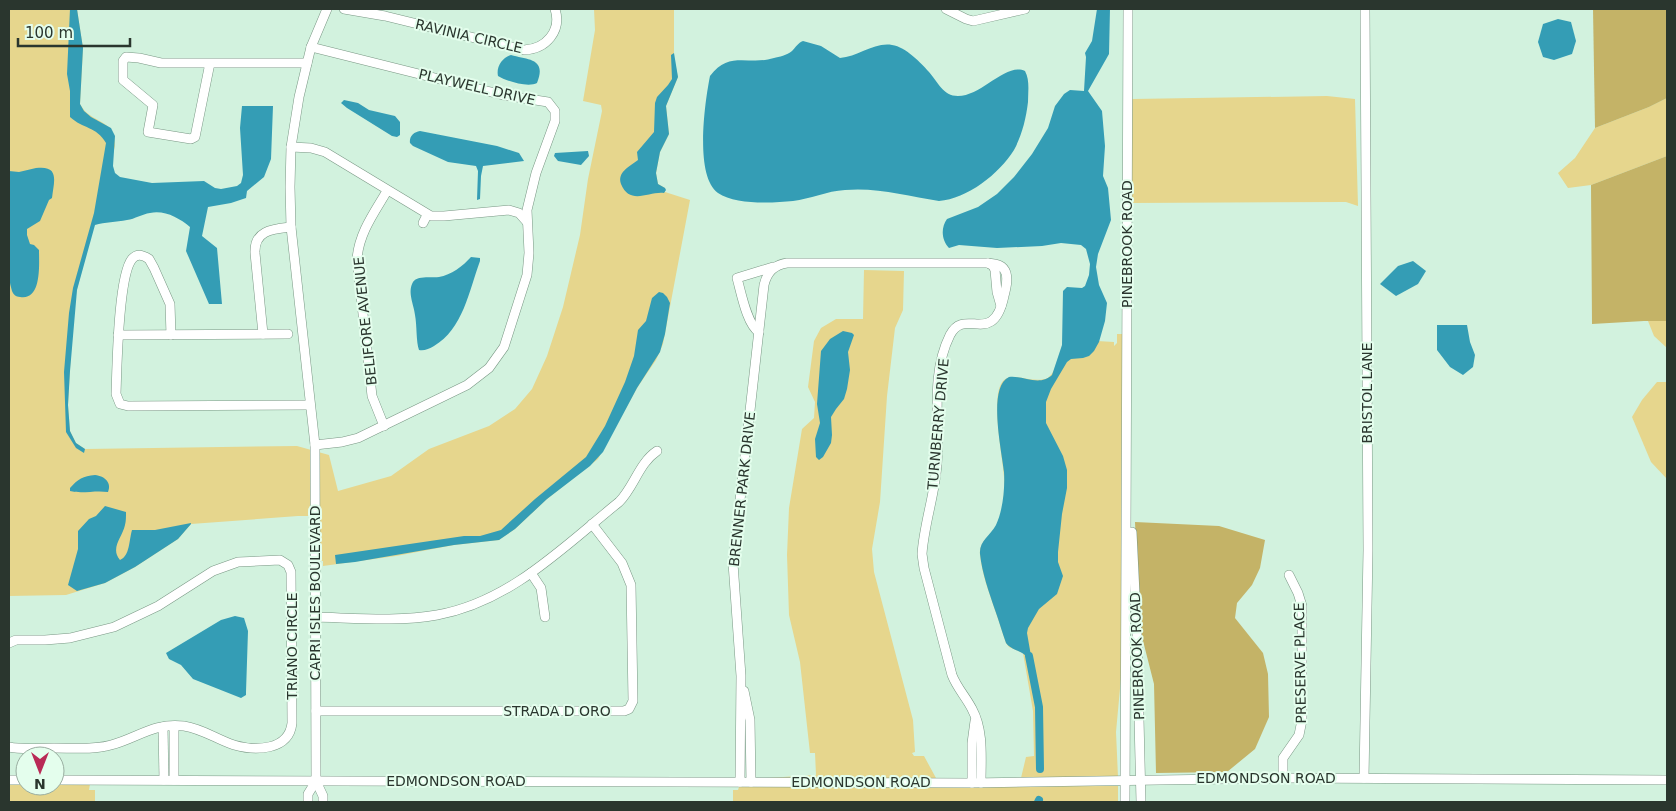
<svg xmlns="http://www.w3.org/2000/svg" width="1676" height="811" font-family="'DejaVu Sans',sans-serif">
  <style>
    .green { fill: #e6d68d }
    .forest { fill: #c4b367 }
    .water { fill: #349db5 }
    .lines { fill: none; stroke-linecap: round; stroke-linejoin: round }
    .canal { stroke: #349db5; stroke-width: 8 }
    .minor-casing { stroke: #799784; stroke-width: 10 }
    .minor { stroke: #fff; stroke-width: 9 }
    .labels { text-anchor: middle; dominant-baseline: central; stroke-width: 4; stroke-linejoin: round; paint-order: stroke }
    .street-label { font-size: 14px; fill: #2a362e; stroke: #e4feed }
  </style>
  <rect width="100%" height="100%" fill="#d2f2de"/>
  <g class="green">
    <path d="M9 9H77L83 48 80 104C91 125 115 117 115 146L77 289 73 315 68 405 70 431 76 443 85 449 297 446 329 455 338 491 391 476 429 449 489 426 515 409 532 389 547 356 563 307 580 235 588 179 602 111 601 105 583 101 595 30 594 9H674V59L678 77 666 106 669 134 660 152 656 173 658 184 665 188V192L690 200 663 344 656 360 637 388 598 459 547 499 515 529 499 540 454 545 396 556 323 566V561H319V516H298L191 524 178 539 135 567 105 583 66 595 9 596Z"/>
    <polygon points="1327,96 1355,99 1358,206 1346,202 1131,203 1132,99"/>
    <polygon points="1667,98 1667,156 1591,185 1568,188 1558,173 1575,158 1595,128 1649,107"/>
    <polygon points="864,270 904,271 903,310 895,328 887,396 880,502 872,549 874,572 913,720 915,752 912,753 914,756 924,756 936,778 767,778 816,775 815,753 810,753 800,662 789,615 787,555 789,508 802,429 814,418 815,402 808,387 814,341 821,328 836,319 863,319"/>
    <polygon points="1648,321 1667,321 1667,348 1654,336"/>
    <path d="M1117 334H1123L1122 667 1116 732 1118 777 1021 778 1026 757 1034 756 1033 711 1023 653 1009 647 1006 643C1002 632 999 621 995 610 989 592 982 574 980 555 979 541 990 537 996 526 1003 513 1005 492 1004 477 1003 457 989 393 1004 380 1013 372 1034 384 1048 378 1058 369 1062 352 1063 339L1114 342V346L1117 343Z"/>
    <polygon points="1657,382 1667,382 1667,479 1651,462 1632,417 1642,400"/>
    <polygon points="9,784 25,784 25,786 90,784 89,790 95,790 95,802 9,802"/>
    <polygon points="1118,786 1118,802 733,802 733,790 738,790 739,787"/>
  </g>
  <g class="forest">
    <polygon points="1593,9 1667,9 1667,98 1649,107 1595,128"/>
    <polygon points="1667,156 1667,321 1644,321 1592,324 1591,185"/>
    <polygon points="1135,522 1219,526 1265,540 1260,568 1252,585 1237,603 1235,618 1263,653 1268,674 1269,717 1255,749 1227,772 1156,773 1154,684 1140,629"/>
  </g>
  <g class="water">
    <path d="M70 9H77L83 48 80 104 84 111 91 117 111 128 115 136 113 166 115 173 120 177 152 183 204 181 215 188 221 189 237 186 241 183 243 175 240 128 242 106H273L271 159 264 177 247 191 246 198 231 203 208 207 202 236 217 248 222 304H209L186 251 190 227C179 218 165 210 150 213 142 214 135 219 127 220 116 222 105 222 95 225L77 290 70 371 68 405 70 431 76 443 85 449 84 453 76 448 66 432 64 372 69 313 73 288 94 213 106 143C96 126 83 129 70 117V91L67 74Z"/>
    <path d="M1097 9H1110L1109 54 1088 91 1102 111 1105 146 1103 176 1108 188 1111 220 1098 254 1096 267 1099 285 1107 303 1105 321 1099 342 1094 351 1089 356 1083 358 1071 359 1067 362 1051 389 1046 402V423L1063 456 1067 470V488L1062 514 1058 552V562L1063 576 1057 594 1039 609 1028 628 1027 633 1031 656H1026C1020 650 1011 650 1006 643 1002 632 999 621 995 610 989 592 982 573 980 554 979 541 990 536 996 525 1003 510 1005 488 1004 472 1002 452 987 387 1009 377 1023 375 1039 387 1052 375L1062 345 1063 291 1067 287 1082 288 1085 286 1089 275 1090 264 1086 249 1081 245 1061 243 1042 246 997 248 959 245 949 248C941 240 941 227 947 219L978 207 997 194 1014 177 1032 154 1048 128 1055 106 1064 94 1070 90 1084 91 1086 57 1085 53 1092 41Z"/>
    <polygon points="1558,19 1571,22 1576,41 1572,54 1554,60 1543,57 1538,42 1543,24"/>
    <path d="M803 41 821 46 840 58C858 57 874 42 892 45 906 47 921 63 929 72 938 82 943 96 958 96 982 96 1006 62 1025 71 1030 80 1028 92 1028 102 1026 119 1022 135 1014 150 999 174 967 199 939 201 908 196 876 187 845 190 827 191 810 199 793 201 772 203 735 205 718 193 694 176 705 101 710 76 729 50 749 66 774 58 779 57 787 55 792 51 796 47 798 43 803 41Z"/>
    <path d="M674 53 678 77 666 106 669 134 660 152 656 173 658 184 665 188 666 190 664 193C649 191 630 206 621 184 617 172 629 167 638 160L637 152 654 132 655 103 657 97 668 85 672 79 671 55Z"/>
    <path d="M511 55C528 60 547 58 537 83 528 88 506 81 498 76 496 67 502 58 511 55Z"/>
    <polygon points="344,100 358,103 369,110 395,116 400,122 400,135 397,137 392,136 347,108 341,103"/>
    <path d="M420 131 497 146 519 153 524 161 483 166 481 176 480 199 477 200 478 171 476 166 448 162 413 146 410 143C409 136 414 132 420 131Z"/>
    <polygon points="588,151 589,156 581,165 558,161 554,156 555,153"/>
    <path d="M36 168C60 165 54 181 52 198L49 200 40 221 27 229V235L30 244 34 245 39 250C39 264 42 301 20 297 16 297 13 294 12 291 7 276 9 259 9 244 9 220 9 195 9 171L19 172Z"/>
    <path d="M471 257 480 258V261C469 291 463 329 434 346 429 349 424 351 419 350 416 342 417 325 415 315 414 305 407 292 413 282 417 275 432 278 439 277 451 275 463 266 471 257Z"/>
    <polygon points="1413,261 1426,271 1418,284 1396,296 1380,284 1398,266"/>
    <polygon points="659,292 663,293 667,297 670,303 665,334 660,352 637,388 603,452 590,466 547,499 515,529 499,540 454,545 355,562 336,564 335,555 464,536 480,536 501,530 535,499 586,457 605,426 625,382 634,356 638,330 646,321 652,298"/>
    <polygon points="1437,325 1467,325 1470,342 1475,355 1473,367 1463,375 1450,367 1437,350"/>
    <polygon points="843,331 852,333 854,335 848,352 850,370 847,389 844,399 836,409 831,417 832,435 831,443 823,457 819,460 816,457 815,439 820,423 817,404 821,351 830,339"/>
    <path d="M95 475C105 476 112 483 108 492 95 490 82 494 70 491V488C78 479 83 476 95 475Z"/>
    <path d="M105 506 126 512C126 517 126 521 125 525 122 538 110 548 120 560 130 556 129 540 132 530H155L191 523V524L178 539 135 567 105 583 77 591 68 585 78 549V531L89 519 96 516Z"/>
    <polygon points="235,616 244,618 248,631 246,692 246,695 241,698 193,679 181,665 169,659 166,653 221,620"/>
  </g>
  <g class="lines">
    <g class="canal">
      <polyline points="1029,656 1039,707 1040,769"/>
      <polyline points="1038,802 1039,800"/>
    </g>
    <defs>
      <g id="minor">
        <path d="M344 9 385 16 524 50C546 49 562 31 555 9"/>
        <polyline points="946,9 966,19 973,21 1025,9"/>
        <polyline points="311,47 503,95 548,102 555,111 555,121 536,173 527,210 529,253 527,275 504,347 489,368 467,385 358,438 342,442 315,445"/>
        <polyline points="210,63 195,137 191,139 148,132 153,105 123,80 123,61 126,57 139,58 161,63 307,63"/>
        <polyline points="291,147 311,148 325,152 431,216 444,216 509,210 519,213 527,222"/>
        <polyline points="423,223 427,215"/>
        <polyline points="988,263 993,266 995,270 997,292 1001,306"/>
        <path d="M759 332C747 325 741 292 737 278L773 267"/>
        <path d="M263 334 255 253C254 230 273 229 291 227"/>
        <polyline points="118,335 288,334"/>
        <path d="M171 335 170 304 154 268 149 259C143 255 137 253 132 259 118 276 117 369 116 394L120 404 128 406 310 405"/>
        <path d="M384 426 372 396 357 259C359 233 374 213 387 191"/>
        <polyline points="1132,532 1137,635 1141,802"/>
        <polyline points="531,573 541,588 545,617"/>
        <path d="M315 617C355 618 398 622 437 615 510 602 563 547 619 502 634 487 639 463 657 451"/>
        <path d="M9 643 16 640H45L70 638 114 627 158 606 213 571 238 562 280 560 288 565 291 572 292 723C289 751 255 751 234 745 216 739 203 729 184 726 155 722 137 738 111 745 93 750 73 748 54 748 39 748 23 750 9 747"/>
        <polyline points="744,691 750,720 751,782"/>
        <polyline points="316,711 624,711 629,709 633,701 631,585 622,563 592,524"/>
        <polyline points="174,726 174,780"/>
        <polyline points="163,727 164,780"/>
        <polyline points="1283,778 1283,758 1299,735 1302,720 1302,606 1298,593 1289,575"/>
        <polyline points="1364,778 1368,550 1365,9"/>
        <polyline points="9,780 25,780"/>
        <polyline points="55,780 972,783 1283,778 1667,780"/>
        <path d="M740 782 741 676 733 563 764 285C767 272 774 265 787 263H987C995 264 1003 264 1006 273 1008 280 1006 288 1004 296 993 348 965 306 950 335 930 375 940 421 937 464 935 494 924 524 922 554L924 568 952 675C957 688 966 697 972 709 984 731 981 758 981 783"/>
        <polyline points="972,783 972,743 975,721"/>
        <polyline points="308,802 308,794 316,781"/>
        <polyline points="323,802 323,796 316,781 315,445 291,227 290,187 291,147 299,97 311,47 327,9"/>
        <polyline points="1125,802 1128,9"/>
      </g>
    </defs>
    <use href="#minor" class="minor-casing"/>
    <use href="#minor" class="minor"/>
  </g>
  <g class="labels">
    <g class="street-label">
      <text transform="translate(469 36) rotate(13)">RAVINIA CIRCLE</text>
      <text transform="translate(477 87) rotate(13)">PLAYWELL DRIVE</text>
      <text transform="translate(1127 244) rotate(-90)">PINEBROOK ROAD</text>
      <text transform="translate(365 321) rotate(-96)">BELIFORE AVENUE</text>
      <text transform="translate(1367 393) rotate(-90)">BRISTOL LANE</text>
      <text transform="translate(938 424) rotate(-85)">TURNBERRY DRIVE</text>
      <text transform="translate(742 489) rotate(-84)">BRENNER PARK DRIVE</text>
      <text transform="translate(315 593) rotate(-90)">CAPRI ISLES BOULEVARD</text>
      <text transform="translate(292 646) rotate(-90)">TRIANO CIRCLE</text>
      <text transform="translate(1137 656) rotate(-92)">PINEBROOK ROAD</text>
      <text transform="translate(1300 663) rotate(-91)">PRESERVE PLACE</text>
      <text x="557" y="711">STRADA D ORO</text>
      <text x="1266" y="778">EDMONDSON ROAD</text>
      <text x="456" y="781">EDMONDSON ROAD</text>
      <text x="861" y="782">EDMONDSON ROAD</text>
    </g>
  </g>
  <rect width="1676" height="811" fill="none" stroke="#2a362e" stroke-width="20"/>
  <g transform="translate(40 771) rotate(180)"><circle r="24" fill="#e4feed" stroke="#9aaea1"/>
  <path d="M0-4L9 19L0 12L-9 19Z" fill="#b92a56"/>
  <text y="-8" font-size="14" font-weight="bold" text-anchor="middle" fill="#2a362e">N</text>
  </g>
  <path d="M18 38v8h112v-8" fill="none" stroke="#2a362e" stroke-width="2.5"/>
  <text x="25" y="38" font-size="15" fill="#2a362e" stroke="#e4feed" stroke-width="4" paint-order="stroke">100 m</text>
</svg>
